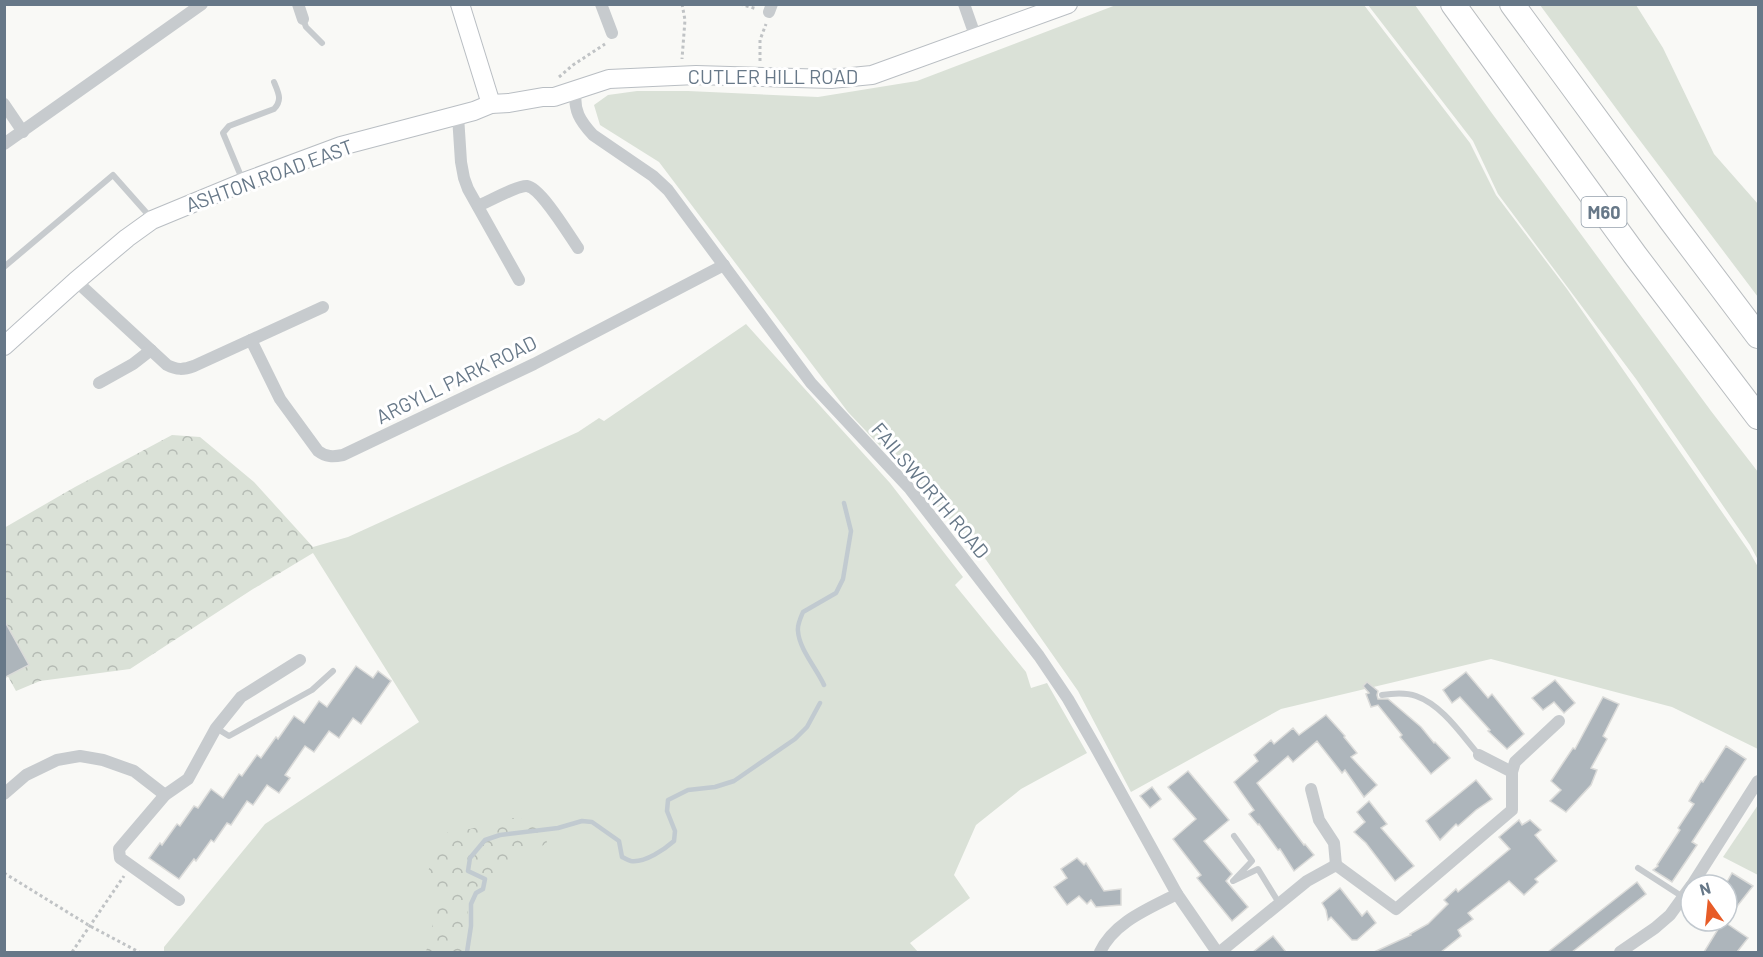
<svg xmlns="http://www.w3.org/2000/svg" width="1763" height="957" font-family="Barlow,sans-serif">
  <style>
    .grass { fill: #dae1d7 }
    .forest { fill: url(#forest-crowns) }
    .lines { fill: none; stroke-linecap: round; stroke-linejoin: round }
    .stream { stroke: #c1cad0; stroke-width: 4.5 }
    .building { fill: #adb5bb; stroke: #dbdbd9; stroke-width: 1.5 }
    .secondary-casing { stroke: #b9bec3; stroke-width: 20 }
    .highway-casing { stroke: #b9bdc0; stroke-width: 26 }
    .path { stroke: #c0c3c5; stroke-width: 3; stroke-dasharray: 3 3; stroke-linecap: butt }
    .lane { stroke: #c7cbce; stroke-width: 6 }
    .street { stroke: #c7cbce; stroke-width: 12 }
    .secondary { stroke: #fff; stroke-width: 18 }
    .highway { stroke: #fff; stroke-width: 24 }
    .labels { text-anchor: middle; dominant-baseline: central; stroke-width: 6; stroke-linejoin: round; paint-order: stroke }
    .shield { fill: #fff; stroke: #95a0ac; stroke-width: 1.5 }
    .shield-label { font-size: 18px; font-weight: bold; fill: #677888 }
    .street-label { font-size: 20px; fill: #677888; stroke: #fff }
  </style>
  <defs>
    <pattern id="forest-crowns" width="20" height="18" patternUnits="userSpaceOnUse" patternTransform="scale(1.5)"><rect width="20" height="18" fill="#dae1d7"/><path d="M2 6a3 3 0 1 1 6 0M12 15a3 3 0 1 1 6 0" fill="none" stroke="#b5bbb4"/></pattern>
  </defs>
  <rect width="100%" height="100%" fill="#f9f9f6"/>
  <g class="grass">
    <polygon points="1116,5 1364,5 1470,143 1496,195 1567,289 1749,551 1758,567 1758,749 1672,707 1491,659 1281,709 1131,792 1078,691 982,554 848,412 659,162 600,125 594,105 608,95 637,91 688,91 818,97 917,81"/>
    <polygon points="1368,5 1415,5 1491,112 1711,411 1758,472 1758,560 1750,545 1636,379 1498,194 1473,141"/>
    <polygon points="1540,5 1636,5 1663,48 1714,154 1758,204 1758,297 1632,130"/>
    <polygon points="746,324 890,483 963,577 955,585 1026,672 1031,688 1047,683 1087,753 1021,789 976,825 954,875 970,898 910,943 918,952 164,952 164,947 265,824 419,722 313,553 313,547 348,537 578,432 599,418 604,421"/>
    <polygon points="1758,805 1758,875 1723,857"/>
  </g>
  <g class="forest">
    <polygon points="172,435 200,437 254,482 313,547 313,553 253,589 130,669 40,681 16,691 5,671 4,528 75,487"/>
    <polygon points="512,818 543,821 547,843 495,873 469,902 463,952 426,952 438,902 428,873 434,845 451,829 470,829"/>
  </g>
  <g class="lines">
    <g class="stream">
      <path d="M824 685C817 669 799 649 798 631 797 625 801 617 803 612L836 593 843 579 851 531 844 503"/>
      <path d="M467 952 471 926V904L476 893 483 889 485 879 468 871 470 858 485 840 500 835 558 828 582 821 592 822 619 841 622 857C625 858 627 860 631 861 645 863 665 849 674 841L675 831 667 811 668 800 688 790 715 787 734 781 795 739 807 727 820 703"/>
    </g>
  </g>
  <g class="building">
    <polygon points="4,620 29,665 4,678"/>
    <polygon points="356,666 373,678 378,671 391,681 361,724 353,718 339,738 329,731 314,752 305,746 285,775 290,778 279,793 267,785 253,805 247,801 231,825 227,823 214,842 211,840 196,861 194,859 179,879 149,858 160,843 162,845 177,824 180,826 194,806 198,808 211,789 223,798 239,774 242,776 257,755 261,758 276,737 278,739 294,716 304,723 319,701 327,707"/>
    <polygon points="1466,672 1488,698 1492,694 1524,734 1507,749 1488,731 1490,730 1460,697 1452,703 1443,690"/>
    <polygon points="1555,680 1575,703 1564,713 1554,702 1543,710 1532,698"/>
    <polygon points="1367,682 1378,691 1377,695 1378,699 1388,699 1421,727 1434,743 1435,742 1450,758 1431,774 1400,737 1402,735 1378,705 1371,707 1366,694 1369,693 1363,686"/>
    <polygon points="1603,697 1619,704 1603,736 1607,739 1591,768 1597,770 1591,785 1566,812 1550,801 1561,790 1551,781 1573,748 1575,749"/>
    <polygon points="1326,715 1345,736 1344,737 1357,753 1351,757 1377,785 1364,797 1345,770 1342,773 1317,741 1293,762 1288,756 1257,783 1304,845 1305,844 1314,855 1294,871 1280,849 1278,850 1259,824 1258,825 1249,814 1254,810 1234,782 1258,761 1254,755 1271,740 1274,744 1293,728 1299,735"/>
    <polygon points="1726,746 1746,759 1692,842 1697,845 1672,882 1653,870 1658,866 1657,865 1680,830 1678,828 1694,804 1689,801 1701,781 1703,782"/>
    <polygon points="1188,771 1229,820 1204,841 1232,874 1226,881 1248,907 1232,921 1197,878 1201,875 1173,839 1196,819 1168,787"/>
    <polygon points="1476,780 1492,799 1476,810 1458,826 1456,824 1440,840 1426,821"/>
    <polygon points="1152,787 1161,799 1150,808 1140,796"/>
    <polygon points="1369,801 1387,824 1381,828 1414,866 1395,881 1366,843 1354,832 1365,822 1357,812"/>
    <polygon points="1519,820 1522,825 1530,820 1541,830 1535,835 1557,861 1535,879 1538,882 1524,895 1509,881 1468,913 1473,919 1458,930 1461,936 1441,952 1374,952 1411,935 1410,934 1428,924 1448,904 1444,900 1456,889 1458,892 1510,849 1499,837"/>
    <polygon points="1077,858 1084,865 1086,863 1104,891 1121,889 1121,905 1096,907 1091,900 1087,904 1079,896 1067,905 1054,887 1067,878 1061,869"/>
    <polygon points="1732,873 1753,886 1727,919 1727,882"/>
    <polygon points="1637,882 1646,894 1572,952 1548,952"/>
    <polygon points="1340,888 1362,916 1367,911 1376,923 1357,940 1352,940 1331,917 1328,920 1326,910 1322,903"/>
    <polygon points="1723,921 1748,938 1737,952 1704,952"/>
    <polygon points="1273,936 1286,952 1253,952"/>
  </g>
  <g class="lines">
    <defs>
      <g id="secondary">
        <polyline points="460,4 491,104"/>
        <polyline points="4,346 76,281 127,238 152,220 244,182 341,146 474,111 491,104 509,103 543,97 554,97 609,79 696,75 831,79 872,75 1068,4"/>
      </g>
      <g id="highway">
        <polyline points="1453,4 1635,255 1758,417"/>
        <polyline points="1512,4 1672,222 1758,336"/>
      </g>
    </defs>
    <use href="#secondary" class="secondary-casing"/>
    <use href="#highway" class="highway-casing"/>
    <g class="path">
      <polyline points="682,4 685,20 682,59"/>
      <polyline points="740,4 757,9"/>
      <polyline points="760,61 760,40 766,24"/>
      <polyline points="559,77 573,65 605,44"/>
      <polyline points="4,873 90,926 139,952"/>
      <polyline points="72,952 124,876"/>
    </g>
    <g class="lane">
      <polyline points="303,19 306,27 322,43"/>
      <path d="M243 181 223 133 229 126 274 109C283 100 278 92 274 82"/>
      <polyline points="4,267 113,175 152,219"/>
      <path d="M1382 695C1394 693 1405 692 1416 696 1442 705 1461 734 1479 755"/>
      <polyline points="216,728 229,736 312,690 333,671"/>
      <polyline points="1234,836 1252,861 1233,881 1258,869 1279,903"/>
      <polyline points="1638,868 1683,897"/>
    </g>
    <g class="street">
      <polyline points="298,4 303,19"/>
      <polyline points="601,4 612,33"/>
      <polyline points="964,4 976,38"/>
      <polyline points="769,12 772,4"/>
      <path d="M576 91C573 110 580 121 593 135L653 176 668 190 811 383 910 489 1039 656 1068 699 1095 746 1177 894 1217 952"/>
      <polyline points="4,104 23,132"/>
      <polyline points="458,116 461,162 464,178 468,189 519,280"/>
      <polyline points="4,144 202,4"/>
      <path d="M478 206C488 202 518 185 527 186 541 188 569 235 578 248"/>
      <path d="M76 281 167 365C177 370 183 370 194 366L323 307"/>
      <path d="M251 340 280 399 318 451C326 457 333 457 343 455L534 364 724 265"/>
      <polyline points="99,383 133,364 151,350"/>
      <polyline points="1512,772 1515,762 1559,721"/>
      <polyline points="1311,789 1319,820 1334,843 1336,865"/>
      <polyline points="4,794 26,775 57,760 80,756 103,760 134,771 165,795"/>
      <polyline points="1692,885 1758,781"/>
      <polyline points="179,900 120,858 119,849 165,795 188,779 216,728 241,697 300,660"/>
      <path d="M1100 952C1114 922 1148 909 1177 894"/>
      <polyline points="1220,952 1307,881 1336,865 1396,909 1512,810 1512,772 1479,755"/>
      <polyline points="1620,952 1655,928 1670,915 1691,886"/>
    </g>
    <use href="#secondary" class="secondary"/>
    <use href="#highway" class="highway"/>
  </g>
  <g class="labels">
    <rect class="shield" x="1581.5" y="197" width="45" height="30" rx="4.5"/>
    <g class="shield-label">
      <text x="1604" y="212">M60</text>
    </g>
    <g class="street-label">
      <text x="773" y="76">CUTLER HILL ROAD</text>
      <text transform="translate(269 175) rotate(-20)">ASHTON ROAD EAST</text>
      <text transform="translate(456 379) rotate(-26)">ARGYLL PARK ROAD</text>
      <text transform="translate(931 490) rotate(50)">FAILSWORTH ROAD</text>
    </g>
  </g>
  <rect width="1763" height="957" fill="none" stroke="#677888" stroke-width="12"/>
  <g transform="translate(1709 903) rotate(345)"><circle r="28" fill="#ffffff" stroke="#c2c9cf" stroke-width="1.5"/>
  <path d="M0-4.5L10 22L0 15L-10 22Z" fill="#e75c28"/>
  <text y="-9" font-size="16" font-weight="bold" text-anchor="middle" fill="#677888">N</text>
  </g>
</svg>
